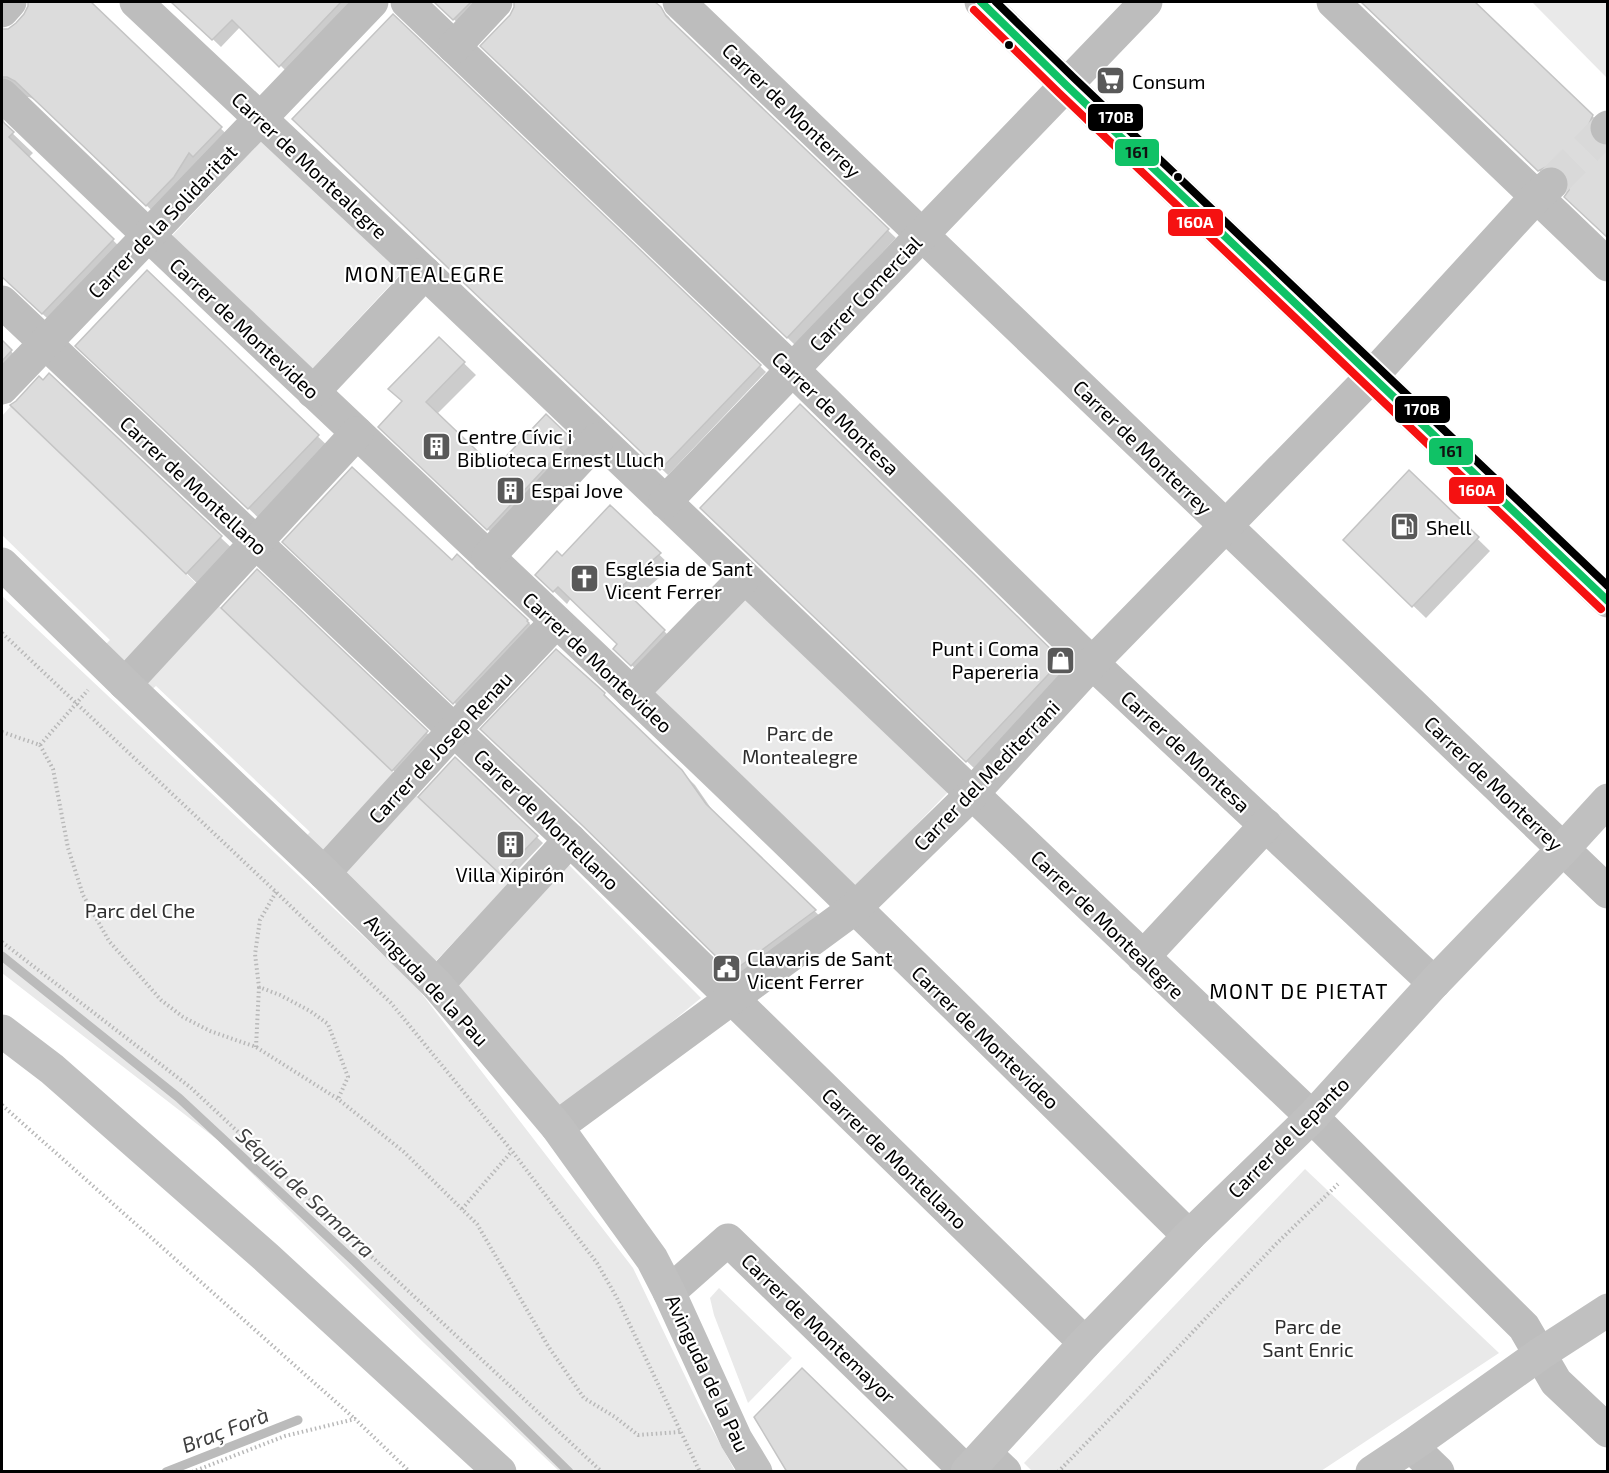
<svg xmlns="http://www.w3.org/2000/svg" width="1609" height="1473" font-family="'Exo 2',sans-serif">
  <style>
    .green { fill: #e9e9e9 }
    .shadow { fill: #0003 }
    .lines { fill: none; stroke-linecap: round; stroke-linejoin: round }
    .stream { stroke: #bbb; stroke-width: 9 }
    .building { fill: #dcdcdc; stroke: #c4c4c4; stroke-width: 1.5 }
    .street-tunnel { stroke: #d9d9d9; stroke-width: 33; stroke-dasharray: 33 16; stroke-linecap: butt }
    .path { stroke: #b8b8b8; stroke-width: 4; stroke-dasharray: 1.5 3; stroke-linecap: butt }
    .street { stroke: #bdbdbd; stroke-width: 33 }
    .secondary { stroke: #c0c0c0; stroke-width: 33 }
    .bus-1-casing { stroke: #fff; stroke-width: 12 }
    .bus-2-casing { stroke: #fff; stroke-width: 12 }
    .bus-3-casing { stroke: #fff; stroke-width: 12 }
    .bus-1 { stroke: #10c266; stroke-width: 8 }
    .bus-2 { stroke: #f51111; stroke-width: 8 }
    .bus-3 { stroke: #000; stroke-width: 8 }
    .bus-dot { fill: #000; stroke: #fff; stroke-width: 2 }
    .labels { text-anchor: middle; dominant-baseline: central; stroke-width: 4.5; stroke-linejoin: round; paint-order: stroke }
    .poi-label { font-size: 20px; fill: #000; stroke: #fff; text-anchor: start }
    .street-label { font-size: 20px; fill: #000; stroke: #fff }
    .park-label { font-size: 20px; fill: #2e2e2e; stroke: #fff }
    .neighbourhood-label { font-size: 21px; letter-spacing: 1.5px; fill: #000; stroke: #fff }
    .water-label { font-size: 21px; font-style: italic; fill: #3f3f3f; stroke: #fff }
    .line-badge { stroke: #fff; stroke-width: 2 }
    .badge-label { font-size: 16px; text-anchor: middle; font-weight: bold; fill: #fff }
    .pale-badge-label { font-size: 16px; text-anchor: middle; font-weight: bold; fill: #111 }
  </style>
  <rect width="100%" height="100%" fill="#fff"/>
  <g class="green">
    <polygon points="1532,2 1607,2 1607,78"/>
    <polygon points="264,138 404,270 312,369 171,237"/>
    <polygon points="11,406 203,590 125,671 102,648 110,640 2,535 2,416"/>
    <polygon points="740,591 948,792 853,891 646,691"/>
    <polygon points="2,596 415,985 633,1268 701,1409 735,1471 559,1471 424,1343 219,1141 2,973"/>
    <polygon points="213,600 398,777 322,856 304,839 310,832 156,686 149,692 137,681"/>
    <polygon points="416,795 509,883 434,963 335,869"/>
    <polygon points="569,865 701,998 558,1115 439,983"/>
    <polygon points="1305,1169 1499,1353 1321,1471 1032,1471 1024,1463"/>
    <polygon points="719,1288 792,1358 748,1403 714,1315 710,1298"/>
  </g>
  <g class="shadow">
    <polygon points="30,2 89,2 241,148 167,225 37,101 29,97 18,97 4,111 4,121 8,129 33,153 29,157 133,260 63,333 2,276 2,31 9,30 17,25 30,7"/>
    <polygon points="174,2 357,2 288,73 241,26 221,47"/>
    <polygon points="435,2 486,2 462,27"/>
    <polygon points="516,2 653,2 669,17 673,24 896,238 795,345 483,46 511,16 516,7"/>
    <polygon points="1377,2 1473,2 1608,131 1604,139 1604,147 1570,190 1571,181 1565,181 1555,186 1370,9"/>
    <polygon points="393,16 766,372 668,475 294,119"/>
    <polygon points="148,273 335,453 266,525 94,362"/>
    <polygon points="439,339 476,375 437,414 495,470 546,416 581,450 500,541 392,439 404,402"/>
    <polygon points="2,342 35,376 10,403 7,400 2,406"/>
    <polygon points="49,375 238,554 204,590 29,421 43,382"/>
    <polygon points="800,406 1072,672 977,771 713,519"/>
    <polygon points="1409,472 1490,551 1426,618 1345,540"/>
    <polygon points="610,507 672,567 633,600 677,644 645,678 615,649 619,644 571,598 567,604 537,575 562,558"/>
    <polygon points="284,542 452,562 509,604 534,628 459,707"/>
    <polygon points="257,571 430,736 396,773 223,608"/>
    <polygon points="604,694 617,707 616,708 695,785 717,817 827,923 746,984 598,839 495,742"/>
    <polygon points="455,759 543,843 508,880 420,797"/>
  </g>
  <g class="lines">
    <g class="stream">
      <polyline points="2,956 179,1098 355,1262 569,1472"/>
      <polyline points="166,1472 298,1420"/>
    </g>
  </g>
  <g class="building">
    <polygon points="28,2 91,2 222,127 193,157 189,153 174,177 146,206 15,81 7,77 2,77 2,29 8,29 16,23 24,14 28,6"/>
    <polygon points="171,2 341,2 279,67 232,20 212,40"/>
    <polygon points="434,2 471,2 453,20"/>
    <polygon points="514,2 655,2 661,7 666,16 889,229 787,338 480,46 510,15 514,7"/>
    <polygon points="1361,2 1475,2 1593,115 1589,124 1589,133 1594,142 1602,146 1608,146 1608,238 1564,197 1569,190 1569,181 1565,171 1558,167 1548,166 1538,171"/>
    <polygon points="393,14 761,365 660,470 292,119"/>
    <polygon points="2,121 14,132 9,137 114,239 42,314 2,277"/>
    <polygon points="147,270 319,435 248,509 75,346"/>
    <polygon points="439,337 465,362 426,402 495,468 546,414 570,437 560,448 562,450 487,530 378,427 402,401 388,389"/>
    <polygon points="2,340 12,350 2,361"/>
    <polygon points="49,373 222,536 186,574 10,405 16,401 39,376 43,380"/>
    <polygon points="800,404 1062,660 966,762 700,508"/>
    <polygon points="352,467 452,560 457,554 528,620 527,621 529,623 453,704 282,542"/>
    <polygon points="1409,470 1479,537 1412,607 1343,540"/>
    <polygon points="610,505 661,553 621,587 665,630 631,666 613,649 617,644 558,587 553,592 535,575 557,551 562,556"/>
    <polygon points="257,569 428,731 392,771 221,608"/>
    <polygon points="556,649 605,693 604,695 682,770 706,804 816,910 732,972 583,826 480,729"/>
    <polygon points="455,757 538,836 501,875 418,797"/>
    <polygon points="802,1368 909,1472 787,1472 754,1417"/>
  </g>
  <g class="lines">
    <polyline class="street-tunnel" points="1551,184 1607,128"/>
    <g class="path">
      <polyline points="2,633 276,892 391,1003 512,1151 597,1263 617,1298 700,1472"/>
      <polyline points="2,732 40,745 88,690"/>
      <polyline points="40,745 53,769 68,848 83,895 109,941 161,1000 183,1017 210,1031 256,1047 338,1099 404,1152 477,1224 548,1346 584,1398 615,1417 638,1435 680,1432"/>
      <polyline points="276,892 260,920 255,954 259,987 280,995 310,1011 328,1024 348,1077 338,1099"/>
      <polyline points="2,942 190,1087 602,1472"/>
      <polyline points="256,1047 259,987"/>
      <polyline points="2,1105 355,1419"/>
      <polyline points="462,1209 512,1151"/>
      <polyline points="192,1472 285,1436 355,1419 410,1472"/>
      <polyline points="1058,1472 1135,1393 1275,1245 1338,1184"/>
    </g>
    <g class="street">
      <polyline points="136,2 425,273 1312,1117 1524,1327 1556,1382 1608,1431"/>
      <polyline points="407,2 792,369 1092,663 1434,983"/>
      <polyline points="679,2 1608,892"/>
      <polyline points="1333,2 1608,265"/>
      <polyline points="2,11 10,2"/>
      <polyline points="454,47 496,2"/>
      <path d="M2 95C210 296 422 493 632 693 820 871 1004 1054 1189 1236"/>
      <polyline points="1607,128 1608,127"/>
      <polyline points="2,302 570,840 1085,1343"/>
      <polyline points="2,388 372,2"/>
      <polyline points="313,392 425,273"/>
      <polyline points="665,502 1146,2"/>
      <polyline points="488,557 598,439"/>
      <polyline points="125,684 357,433"/>
      <polyline points="632,693 744,578"/>
      <polyline points="324,873 454,730 556,622"/>
      <polyline points="1143,957 1266,825"/>
      <polyline points="437,985 570,840"/>
      <polyline points="557,1127 855,908 972,794 1092,663 1372,376 1536,197 1551,184"/>
      <polyline points="669,1292 728,1240 967,1472"/>
      <polyline points="1411,1446 1438,1472"/>
      <polyline points="985,1453 1005,1472"/>
    </g>
    <g class="secondary">
      <polyline points="981,2 1066,85 1608,601"/>
      <polyline points="2,564 125,684 324,873 437,985 557,1127 652,1259 669,1292 736,1439 756,1472"/>
      <polyline points="2,1031 52,1069 267,1258 500,1472"/>
      <polyline points="967,1472 1085,1343 1189,1236 1312,1117 1434,983 1563,849 1608,800"/>
      <polyline points="1372,1472 1411,1446 1540,1354 1608,1310"/>
    </g>
    <defs>
      <polyline id="bus-1" points="981,2 1066,85 1608,601"/>
      <polyline id="bus-2" points="974,10 1059,93 1601,609"/>
      <polyline id="bus-3" points="996,2 1073,77 1608,586"/>
    </defs>
    <use href="#bus-1" class="bus-1-casing"/>
    <use href="#bus-2" class="bus-2-casing"/>
    <use href="#bus-3" class="bus-3-casing"/>
    <use href="#bus-1" class="bus-1"/>
    <use href="#bus-2" class="bus-2"/>
    <use href="#bus-3" class="bus-3"/>
  </g>
  <defs>
    <symbol id="supermarket-square" viewBox="-11 -11 22 22"><rect x="-9" y="-9" width="18" height="18" rx="4" fill="#595959" stroke="#fff"/><path d="M-6-5.5h2.5l.6 2H6L4.5 2H-2.5L-4.4-4H-6ZM-1.5 3.2a1.3 1.3 0 1 0 .1 0ZM3 3.2a1.3 1.3 0 1 0 .1 0Z" fill="#fff"/></symbol>
    <symbol id="building-square" viewBox="-11 -11 22 22"><rect x="-9" y="-9" width="18" height="18" rx="4" fill="#595959" stroke="#fff"/><path d="M-4-6H4V6H1V3H-1V6H-4ZM-2.5-4.3h1.7v1.8h-1.7ZM.8-4.3h1.7v1.8H.8ZM-2.5-1h1.7V.8h-1.7ZM.8-1h1.7V.8H.8Z" fill="#fff"/></symbol>
    <symbol id="fuel-square" viewBox="-11 -11 22 22"><rect x="-9" y="-9" width="18" height="18" rx="4" fill="#595959" stroke="#fff"/><path d="M-5.5-6h7V0h2V4h1.3V-2.5L3-4.5l.8-.8L6-3V5H2.5V1h-1V6h-7ZM-4.2-4.7v3.2H.2V-4.7Z" fill="#fff"/></symbol>
    <symbol id="church-square" viewBox="-11 -11 22 22"><rect x="-9" y="-9" width="18" height="18" rx="4" fill="#595959" stroke="#fff"/><path d="M-1.2-6h2.4v3.5h3.3v2.4h-3.3V6h-2.4V-.1h-3.3v-2.4h3.3Z" fill="#fff"/></symbol>
    <symbol id="shop-square" viewBox="-11 -11 22 22"><rect x="-9" y="-9" width="18" height="18" rx="4" fill="#595959" stroke="#fff"/><path d="M-5-2.5h2.3a2.7 3.5 0 0 1 5.4 0H5L5.5 6h-11ZM-1.5-2.5h3a1.5 2.3 0 0 0-3 0Z" fill="#fff"/></symbol>
    <symbol id="civic-square" viewBox="-11 -11 22 22"><rect x="-9" y="-9" width="18" height="18" rx="4" fill="#595959" stroke="#fff"/><path d="M-.6-6.5H3V-4.5H.6V-3L4-1V1h2V6H-6V1h2V-1L-.6-3ZM-1.2 2.5V6h2.4V2.5Z" fill="#fff"/></symbol>
  </defs>
  <g fill-rule="evenodd">
    <use href="#supermarket-square" x="1094" y="64" width="33" height="33"/>
    <use href="#building-square" x="420" y="430" width="33" height="33"/>
    <use href="#building-square" x="494" y="474" width="33" height="33"/>
    <use href="#fuel-square" x="1388" y="510" width="33" height="33"/>
    <use href="#church-square" x="568" y="562" width="33" height="33"/>
    <use href="#shop-square" x="1044" y="644" width="33" height="33"/>
    <use href="#building-square" x="494" y="828" width="33" height="33"/>
    <use href="#civic-square" x="710" y="952" width="33" height="33"/>
  </g>
  <g class="bus-dot">
    <circle cx="1009" cy="45" r="5"/>
    <circle cx="1178" cy="177" r="5"/>
  </g>
  <g class="labels">
    <g class="poi-label">
      <text x="1132" y="81">Consum</text>
      <text x="457" y="436">Centre Cívic i<tspan x="457" dy="23">Biblioteca Ernest Lluch</tspan></text>
      <text x="531" y="490">Espai Jove</text>
      <text x="1426" y="527">Shell</text>
      <text x="605" y="568">Església de Sant<tspan x="605" dy="23">Vicent Ferrer</tspan></text>
      <text x="1039" y="648" text-anchor="end">Punt i Coma<tspan x="1039" dy="23">Papereria</tspan></text>
      <text x="510" y="874" text-anchor="middle">Villa Xipirón</text>
      <text x="747" y="958">Clavaris de Sant<tspan x="747" dy="23">Vicent Ferrer</tspan></text>
    </g>
    <g class="street-label">
      <text transform="translate(792 110) rotate(44)">Carrer de Monterrey</text>
      <text transform="translate(310 165) rotate(43)">Carrer de Montealegre</text>
      <text transform="translate(162 221) rotate(-46)">Carrer de la Solidaritat</text>
      <text transform="translate(865 293) rotate(-46)">Carrer Comercial</text>
      <text transform="translate(245 328) rotate(43)">Carrer de Montevideo</text>
      <text transform="translate(836 413) rotate(44)">Carrer de Montesa</text>
      <text transform="translate(1143 447) rotate(44)">Carrer de Monterrey</text>
      <text transform="translate(194 485) rotate(43)">Carrer de Montellano</text>
      <text transform="translate(598 662) rotate(43)">Carrer de Montevideo</text>
      <text transform="translate(440 747) rotate(-47)">Carrer de Josep Renau</text>
      <text transform="translate(1186 751) rotate(43)">Carrer de Montesa</text>
      <text transform="translate(986 775) rotate(-46)">Carrer del Mediterrani</text>
      <text transform="translate(1494 783) rotate(44)">Carrer de Monterrey</text>
      <text transform="translate(547 819) rotate(44)">Carrer de Montellano</text>
      <text transform="translate(1108 924) rotate(44)">Carrer de Montealegre</text>
      <text transform="translate(427 980) rotate(47)">Avinguda de la Pau</text>
      <text transform="translate(986 1037) rotate(44)">Carrer de Montevideo</text>
      <text transform="translate(1288 1137) rotate(-45)">Carrer de Lepanto</text>
      <text transform="translate(895 1158) rotate(44)">Carrer de Montellano</text>
      <text transform="translate(819 1328) rotate(44)">Carrer de Montemayor</text>
      <text transform="translate(708 1373) rotate(65)">Avinguda de la Pau</text>
    </g>
    <g class="park-label">
      <text x="800" y="733">Parc de<tspan x="800" dy="23">Montealegre</tspan></text>
      <text x="140" y="910">Parc del Che</text>
      <text x="1308" y="1326">Parc de<tspan x="1308" dy="23">Sant Enric</tspan></text>
    </g>
    <g class="neighbourhood-label">
      <text x="425" y="273">MONTEALEGRE</text>
      <text x="1299" y="990">MONT DE PIETAT</text>
    </g>
    <g class="water-label">
      <text transform="translate(306 1192) rotate(43)">Séquia de Samarra</text>
      <text transform="translate(225 1429) rotate(-21)">Braç Forà</text>
    </g>
  </g>
  <g class="line-badge">
    <rect x="1087" y="103" width="57" height="29" rx="6" fill="#000"/>
    <rect x="1114" y="138" width="46" height="29" rx="6" fill="#10c266"/>
    <rect x="1167" y="208" width="57" height="29" rx="6" fill="#f51111"/>
    <rect x="1394" y="395" width="57" height="29" rx="6" fill="#000"/>
    <rect x="1428" y="437" width="46" height="29" rx="6" fill="#10c266"/>
    <rect x="1448" y="476" width="57" height="29" rx="6" fill="#f51111"/>
  </g>
  <g class="badge-label">
    <text x="1116" y="123">170B</text>
    <text x="1195" y="228">160A</text>
    <text x="1422" y="415">170B</text>
    <text x="1477" y="496">160A</text>
  </g>
  <g class="pale-badge-label">
    <text x="1137" y="158">161</text>
    <text x="1451" y="457">161</text>
  </g>
  <rect width="1609" height="1473" fill="none" stroke="#000000" stroke-width="6"/>
</svg>
